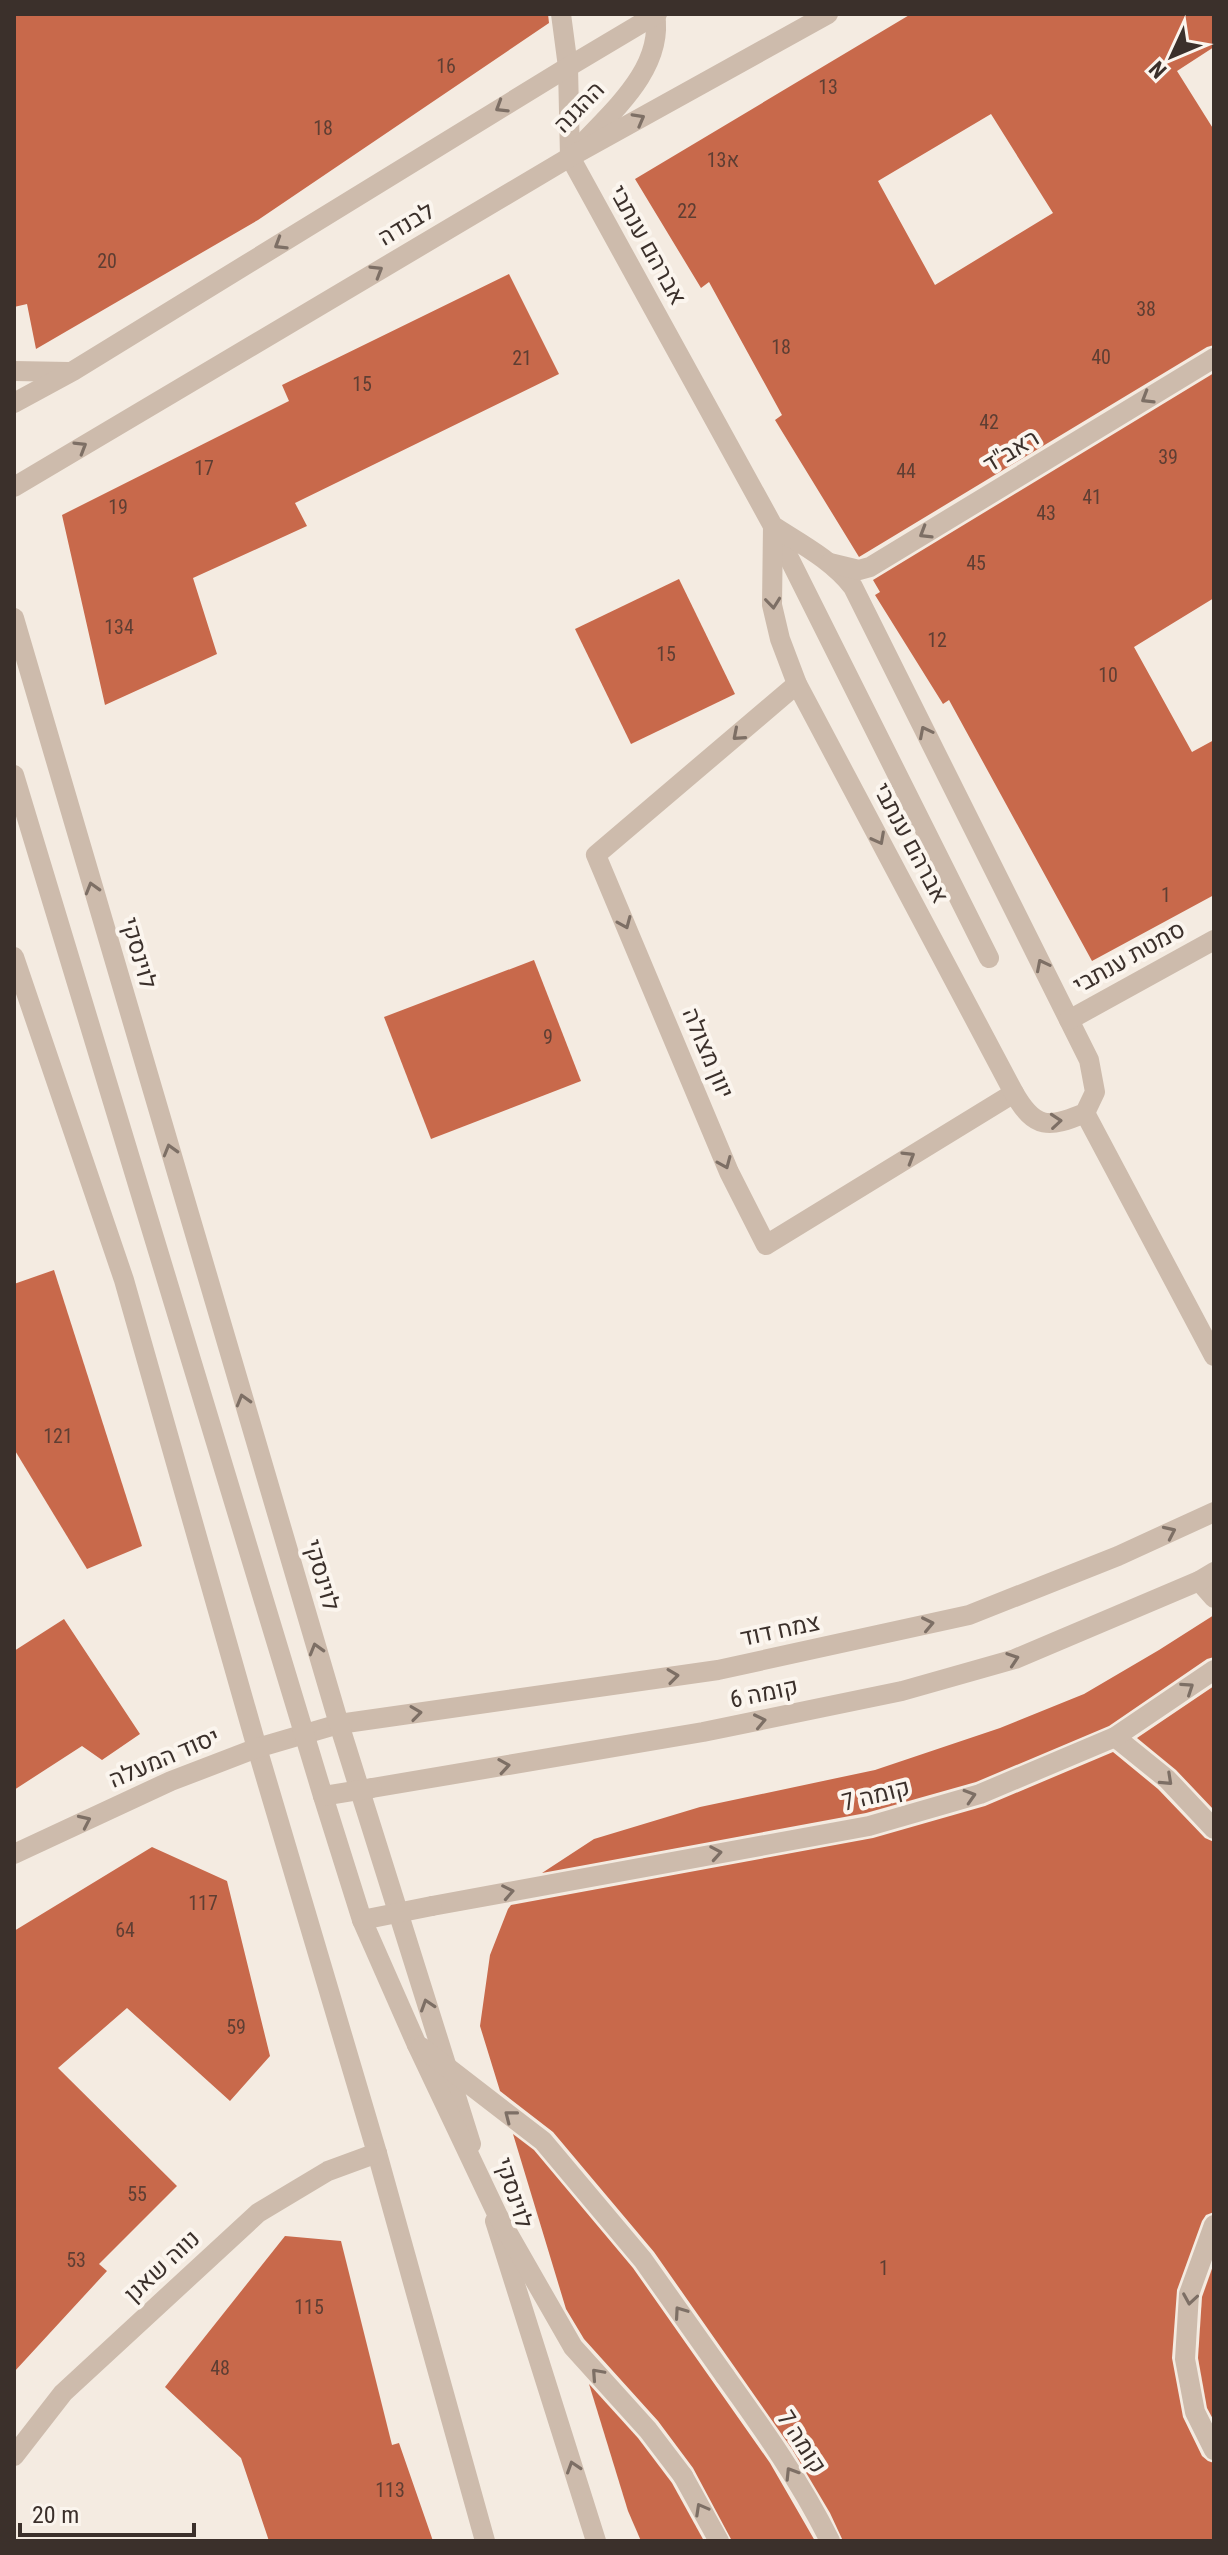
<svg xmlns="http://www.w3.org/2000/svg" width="1228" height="2555" font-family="'Roboto Condensed',Heebo,sans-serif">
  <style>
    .building { fill: #c8694b; fill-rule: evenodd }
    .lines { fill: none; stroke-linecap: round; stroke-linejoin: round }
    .service { stroke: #cdbbac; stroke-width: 20 }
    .pedestrian { stroke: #cdbbac; stroke-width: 20 }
    .minor { stroke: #cdbbac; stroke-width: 20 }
    .tertiary { stroke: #cdbbac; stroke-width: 20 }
    .service-bridge { stroke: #cdbbac; stroke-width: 20 }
    .oneway { stroke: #7d6f65 }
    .labels { text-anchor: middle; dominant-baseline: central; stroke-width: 8; stroke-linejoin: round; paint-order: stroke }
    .number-label { font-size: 20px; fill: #5e3e33 }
    .street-label { font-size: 24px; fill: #3b302b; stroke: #fbf5ee }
  </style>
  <rect width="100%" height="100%" fill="#f4ebe1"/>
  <g class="building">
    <polygon points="14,14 548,14 549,23 258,220 36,349 27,304 14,307"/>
    <path d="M911 14H1214V47L1177 71 1214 130V345L1207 347 859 557 775 420 782 415 709 282 701 288 635 179ZM991 114 1053 213 935 285 878 181Z"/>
    <polygon points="509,274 559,374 295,503 307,526 193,578 217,654 105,705 62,515 289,401 282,385"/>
    <polygon points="1214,373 1214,598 1134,647 1192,752 1214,740 1214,895 1092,961 949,700 943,704 875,595 880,592 873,580"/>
    <polygon points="679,579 735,694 631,744 575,629"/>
    <polygon points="534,960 581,1081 431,1139 384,1017"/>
    <polygon points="54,1270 142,1546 87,1569 14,1449 14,1284"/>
    <polygon points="1214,1615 1214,1657 1207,1659 1109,1726 976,1782 866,1813 542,1873 594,1839 700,1807 875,1770 1000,1728 1084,1694 1159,1650"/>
    <polygon points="64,1619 140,1734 102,1760 82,1746 14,1790 14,1651"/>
    <polygon points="1214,1686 1214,1810 1176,1770 1137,1738"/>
    <polygon points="1113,1752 1158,1789 1205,1838 1214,1842 1214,2212 1206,2215 1202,2221 1177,2290 1172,2358 1183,2417 1202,2456 1208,2461 1214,2463 1214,2541 843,2541 830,2513 792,2449 654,2252 553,2132 500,2091 480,2026 490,1955 508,1909 511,1905 873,1838 985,1806"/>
    <polygon points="152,1847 227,1881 270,2056 230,2101 127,2008 58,2068 177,2186 99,2264 107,2271 14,2372 14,1931"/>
    <polygon points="513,2134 534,2150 633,2268 770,2463 815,2541 732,2541 693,2468 658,2421 584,2339 566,2309"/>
    <polygon points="285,2236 341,2241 392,2445 399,2443 433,2541 269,2541 241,2458 165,2387"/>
    <polygon points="1214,2263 1214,2421 1207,2408 1198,2358 1202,2297"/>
    <polygon points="589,2384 638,2438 672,2483 704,2541 641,2541 628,2511"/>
  </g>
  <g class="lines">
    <g class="service">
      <polyline points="773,526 989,958"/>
      <polyline points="797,684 596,855 729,1172 766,1245 1014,1093"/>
      <polyline points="1085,1113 1214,1356"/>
      <polyline points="1199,1581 1214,1598"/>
      <polyline points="339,1724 718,1670 969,1615 1118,1556 1214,1512"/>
      <polyline points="1115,1737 1167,1779 1214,1829"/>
      <polyline points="372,1788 703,1732 902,1691 1015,1659 1199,1581 1214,1572"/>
      <polyline points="323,1796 362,1920 417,2045"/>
      <polyline points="432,1906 869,1826 980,1794 1115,1737 1214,1670"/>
      <polyline points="1214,2225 1189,2294 1185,2359 1195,2412 1214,2450"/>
      <path d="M725 2376C763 2429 801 2482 830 2541"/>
      <polyline points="683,2476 719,2541"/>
    </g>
    <g class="pedestrian">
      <polyline points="14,957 124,1280 257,1748 377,2153 485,2541"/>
      <polyline points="14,2456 63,2393 258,2213 328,2171 377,2153"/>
    </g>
    <g class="minor">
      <path d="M570 157 773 526C801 544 832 560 853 587L1089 1060 1095 1092 1085 1113C1049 1128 1035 1130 1014 1093L797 684 780 639 772 605 773 526"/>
      <polyline points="830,563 859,570 870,567 1214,358"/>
      <polyline points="1069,1020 1214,940"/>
      <polyline points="14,1854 171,1781 257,1748 339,1724"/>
    </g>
    <g class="tertiary">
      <polyline points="561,14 568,67 570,157"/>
      <path d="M584 142C616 108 664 66 655 14"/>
      <polyline points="14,371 69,372"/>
      <polyline points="14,403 73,371 568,67 657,14"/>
      <polyline points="14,487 570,157 828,14"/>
      <polyline points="14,618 339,1724 471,2144"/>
      <polyline points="495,2221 596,2541"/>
    </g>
    <g class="service-bridge">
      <polyline points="14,775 323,1796 372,1788"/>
      <polyline points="362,1920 432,1906"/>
      <polyline points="417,2045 498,2216 573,2347 648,2430 683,2476"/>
      <polyline points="421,2047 543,2141 643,2260 725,2376"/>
    </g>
  </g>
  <defs><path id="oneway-chevron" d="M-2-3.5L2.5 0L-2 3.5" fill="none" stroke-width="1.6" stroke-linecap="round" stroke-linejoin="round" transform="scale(2)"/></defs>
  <g class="oneway">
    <use href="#oneway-chevron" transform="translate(501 107) rotate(148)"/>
    <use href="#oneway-chevron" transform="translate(639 119) rotate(-29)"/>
    <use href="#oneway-chevron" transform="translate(280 244) rotate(148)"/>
    <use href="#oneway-chevron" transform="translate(377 271) rotate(-31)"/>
    <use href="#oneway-chevron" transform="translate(1147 398) rotate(149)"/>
    <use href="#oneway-chevron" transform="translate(81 447) rotate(-31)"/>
    <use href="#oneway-chevron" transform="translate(925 533) rotate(149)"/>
    <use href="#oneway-chevron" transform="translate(773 603) rotate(84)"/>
    <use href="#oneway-chevron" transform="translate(925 732) rotate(-117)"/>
    <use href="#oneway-chevron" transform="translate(738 735) rotate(139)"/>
    <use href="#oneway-chevron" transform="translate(879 839) rotate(62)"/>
    <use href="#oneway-chevron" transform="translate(92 888) rotate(-106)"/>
    <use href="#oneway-chevron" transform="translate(625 923) rotate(67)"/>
    <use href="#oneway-chevron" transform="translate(1042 965) rotate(-117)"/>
    <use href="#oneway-chevron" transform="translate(1056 1121) rotate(-5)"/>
    <use href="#oneway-chevron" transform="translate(170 1150) rotate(-106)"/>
    <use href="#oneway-chevron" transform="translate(909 1157) rotate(-31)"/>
    <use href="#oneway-chevron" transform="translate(725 1163) rotate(67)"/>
    <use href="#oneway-chevron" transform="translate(243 1400) rotate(-106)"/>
    <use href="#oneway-chevron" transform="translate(1170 1532) rotate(-25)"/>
    <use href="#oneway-chevron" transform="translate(928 1624) rotate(-12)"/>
    <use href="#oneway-chevron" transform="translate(316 1649) rotate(-106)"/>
    <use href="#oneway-chevron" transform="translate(1013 1659) rotate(-19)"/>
    <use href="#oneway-chevron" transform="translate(673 1676) rotate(-8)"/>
    <use href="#oneway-chevron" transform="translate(1188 1688) rotate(-34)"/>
    <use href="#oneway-chevron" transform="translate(416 1713) rotate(-8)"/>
    <use href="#oneway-chevron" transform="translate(760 1721) rotate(-12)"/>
    <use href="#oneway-chevron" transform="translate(504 1766) rotate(-9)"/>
    <use href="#oneway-chevron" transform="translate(1167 1780) rotate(43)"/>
    <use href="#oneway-chevron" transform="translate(970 1796) rotate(-17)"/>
    <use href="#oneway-chevron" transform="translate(85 1821) rotate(-25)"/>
    <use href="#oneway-chevron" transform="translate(716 1853) rotate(-10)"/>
    <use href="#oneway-chevron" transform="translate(508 1892) rotate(-11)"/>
    <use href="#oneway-chevron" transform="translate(427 2005) rotate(-108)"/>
    <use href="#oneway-chevron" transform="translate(510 2116) rotate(-142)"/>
    <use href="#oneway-chevron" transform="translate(1190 2299) rotate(99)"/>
    <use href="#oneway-chevron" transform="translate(680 2312) rotate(-125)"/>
    <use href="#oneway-chevron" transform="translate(597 2374) rotate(-132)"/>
    <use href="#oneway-chevron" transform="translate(573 2467) rotate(-108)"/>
    <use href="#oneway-chevron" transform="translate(791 2473) rotate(-122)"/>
    <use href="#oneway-chevron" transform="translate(701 2509) rotate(-119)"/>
  </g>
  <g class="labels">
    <g class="number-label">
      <text x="446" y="66">16</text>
      <text x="828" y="87">13</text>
      <text x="323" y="128">18</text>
      <text x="723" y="160">13א</text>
      <text x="687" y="211">22</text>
      <text x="107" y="261">20</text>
      <text x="1146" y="309">38</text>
      <text x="781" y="347">18</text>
      <text x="1101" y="357">40</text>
      <text x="522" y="358">21</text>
      <text x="362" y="384">15</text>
      <text x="989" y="422">42</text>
      <text x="1168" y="457">39</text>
      <text x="204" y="468">17</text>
      <text x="906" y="471">44</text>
      <text x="1092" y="497">41</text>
      <text x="118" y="507">19</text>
      <text x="1046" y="513">43</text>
      <text x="976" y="563">45</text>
      <text x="119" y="627">134</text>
      <text x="937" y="640">12</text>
      <text x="666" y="654">15</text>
      <text x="1108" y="675">10</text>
      <text x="1166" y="895">1</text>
      <text x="548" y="1037">9</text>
      <text x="58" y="1436">121</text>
      <text x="203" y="1903">117</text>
      <text x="125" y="1930">64</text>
      <text x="236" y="2027">59</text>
      <text x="137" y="2194">55</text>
      <text x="76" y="2260">53</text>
      <text x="884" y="2268">1</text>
      <text x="309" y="2307">115</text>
      <text x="220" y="2368">48</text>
      <text x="390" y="2490">113</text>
    </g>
    <g class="street-label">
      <text transform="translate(579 107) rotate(-46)">ההגנה</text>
      <text transform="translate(406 224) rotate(-31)">לבנדה</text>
      <text transform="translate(648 245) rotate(61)">אברהם ענתבי</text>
      <text transform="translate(1011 451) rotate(-31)">ראב"ד</text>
      <text transform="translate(911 843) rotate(62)">אברהם ענתבי</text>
      <text transform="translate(139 953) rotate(74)">לוינסקי</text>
      <text transform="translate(1129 957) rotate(-29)">סמטת ענתבי</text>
      <text transform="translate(708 1053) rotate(67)">יוון מצולה</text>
      <text transform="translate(322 1575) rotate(74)">לוינסקי</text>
      <text transform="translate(780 1630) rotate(-12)">צמח דוד</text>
      <text transform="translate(764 1693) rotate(-12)">קומה 6</text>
      <text transform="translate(164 1758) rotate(-23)">יסוד המעלה</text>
      <text transform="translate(876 1795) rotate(-14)">קומה 7</text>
      <text transform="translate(514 2193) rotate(72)">לוינסקי</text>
      <text transform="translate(162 2266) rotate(-43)">נווה שאנן</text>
      <text transform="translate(802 2442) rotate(57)">קומה 7</text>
    </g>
  </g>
  <rect width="1228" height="2555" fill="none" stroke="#3b302b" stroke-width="32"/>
  <g transform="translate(1172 56) rotate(226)" stroke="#fbf5ee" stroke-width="6" paint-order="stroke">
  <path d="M0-6L14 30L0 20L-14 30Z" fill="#3b302b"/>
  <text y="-12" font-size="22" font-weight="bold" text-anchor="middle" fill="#3b302b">N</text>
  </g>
  <path d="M20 2523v12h174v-12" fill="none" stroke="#3b302b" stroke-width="4"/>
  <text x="32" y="2523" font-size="24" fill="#3b302b" stroke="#fbf5ee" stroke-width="6" paint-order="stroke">20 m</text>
</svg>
